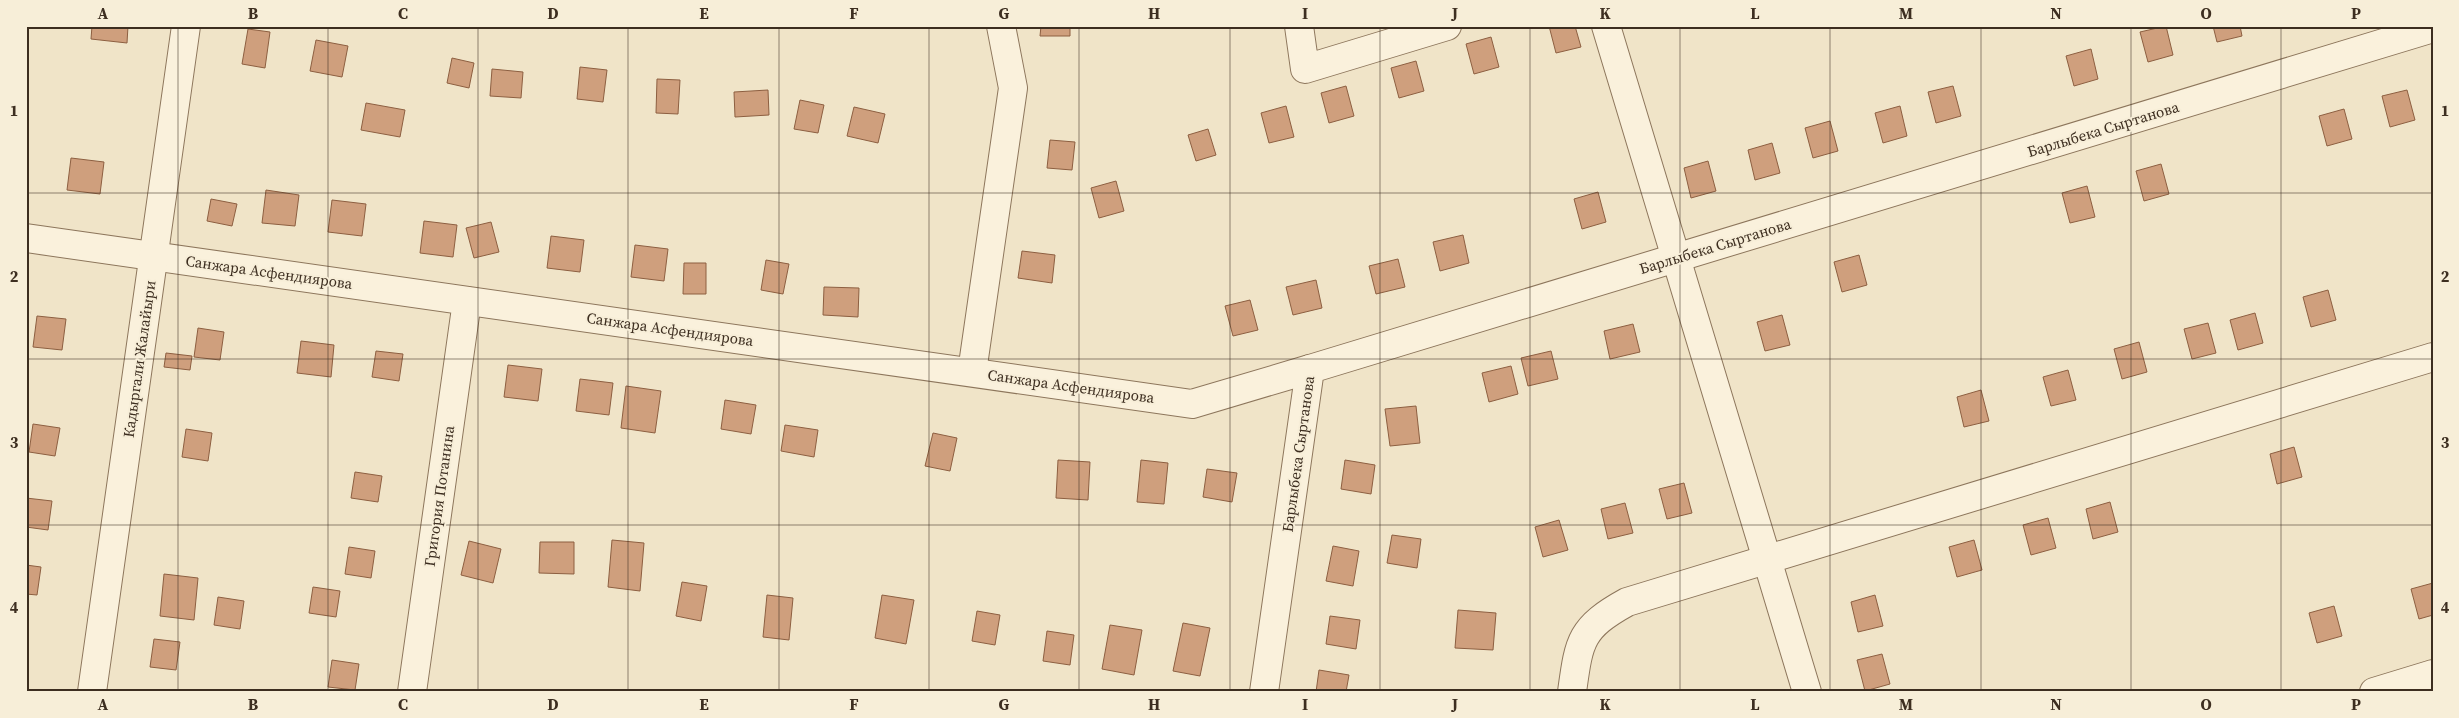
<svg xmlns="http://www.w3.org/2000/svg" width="2459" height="718" font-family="'Source Serif 4',serif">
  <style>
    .building { fill: #cf9f7d; stroke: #8d5f41 }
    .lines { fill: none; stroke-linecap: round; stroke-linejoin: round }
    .minor-casing { stroke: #8d765c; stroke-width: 30 }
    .minor { stroke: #faf1dc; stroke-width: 28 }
    .grid { fill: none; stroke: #3d2e20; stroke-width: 1; stroke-opacity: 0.55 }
    .labels { text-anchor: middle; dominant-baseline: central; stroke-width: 4; stroke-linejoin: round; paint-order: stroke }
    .street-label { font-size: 15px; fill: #3d2e20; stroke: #f7eed8 }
    .neatline { fill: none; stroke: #3d2e20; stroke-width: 2 }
    .grid-label { font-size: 16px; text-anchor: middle; font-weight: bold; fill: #3d2e20 }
  </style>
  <rect width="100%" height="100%" fill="#f0e4c8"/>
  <g class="building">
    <polygon points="92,26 128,26 127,43 91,39"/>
    <polygon points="1041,26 1070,26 1070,36 1040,36"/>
    <polygon points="1549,26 1575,26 1581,47 1556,53"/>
    <polygon points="2166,26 2173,55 2148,62 2140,32"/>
    <polygon points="2213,26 2240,26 2242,36 2217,42"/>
    <polygon points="248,29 270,32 265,68 242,64"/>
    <polygon points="1491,37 1499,67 1474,74 1466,44"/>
    <polygon points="316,40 348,46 342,77 310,71"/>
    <polygon points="2091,49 2098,79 2074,86 2066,56"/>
    <polygon points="452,58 474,63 469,88 447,83"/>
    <polygon points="1416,61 1424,91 1399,98 1391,68"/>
    <polygon points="580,67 607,70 603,102 577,99"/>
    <polygon points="492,69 523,72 521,98 490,96"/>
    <polygon points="657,79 680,80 678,114 656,113"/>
    <polygon points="1346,86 1354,116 1329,123 1321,93"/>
    <polygon points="1953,86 1961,116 1936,123 1928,92"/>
    <polygon points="768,90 769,115 735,117 734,92"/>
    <polygon points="2407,90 2415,120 2390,127 2382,96"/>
    <polygon points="800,100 824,105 818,133 794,129"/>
    <polygon points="366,103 405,110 400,137 361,130"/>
    <polygon points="1286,106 1294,137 1269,143 1261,113"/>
    <polygon points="1900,106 1907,136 1883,143 1875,113"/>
    <polygon points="854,107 885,114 878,143 847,136"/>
    <polygon points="2344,109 2352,139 2327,146 2319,116"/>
    <polygon points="1830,121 1838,151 1813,158 1805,128"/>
    <polygon points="1208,129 1216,155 1196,161 1188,135"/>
    <polygon points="1050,140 1075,142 1072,170 1047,168"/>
    <polygon points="1772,143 1780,173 1755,180 1748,150"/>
    <polygon points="71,158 104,162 100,194 67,190"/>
    <polygon points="1708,161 1716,191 1691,198 1684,168"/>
    <polygon points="2161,164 2169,194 2144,201 2136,171"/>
    <polygon points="1116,181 1124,211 1099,218 1091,188"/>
    <polygon points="2087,186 2095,217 2070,223 2062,193"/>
    <polygon points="266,190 299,195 295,226 262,223"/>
    <polygon points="1598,192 1606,222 1582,229 1574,199"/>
    <polygon points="211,199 237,204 232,226 207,221"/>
    <polygon points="332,200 366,204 362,236 328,232"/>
    <polygon points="424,221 457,225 453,257 420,253"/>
    <polygon points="491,222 499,252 474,258 466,228"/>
    <polygon points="1463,235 1469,263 1440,271 1433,242"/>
    <polygon points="551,236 584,240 580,272 547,268"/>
    <polygon points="635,245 668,249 664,281 631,277"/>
    <polygon points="1022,251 1055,255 1052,283 1018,278"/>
    <polygon points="1859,255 1867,285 1842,292 1834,262"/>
    <polygon points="1398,259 1405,287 1376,294 1369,266"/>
    <polygon points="766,260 789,264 783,294 761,290"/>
    <polygon points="684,263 706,263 706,294 683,294"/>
    <polygon points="1316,280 1322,308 1293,315 1286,287"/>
    <polygon points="824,287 859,288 858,317 823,315"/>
    <polygon points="2328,290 2336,320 2311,327 2303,297"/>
    <polygon points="1250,300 1258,330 1233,336 1225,306"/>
    <polygon points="2255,313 2263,343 2238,350 2230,320"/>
    <polygon points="1782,315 1790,345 1765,351 1757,322"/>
    <polygon points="37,316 66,319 62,350 33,347"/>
    <polygon points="2208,323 2216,353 2192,359 2184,329"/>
    <polygon points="1633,324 1640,352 1610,359 1604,331"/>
    <polygon points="198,328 224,332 220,360 194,357"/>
    <polygon points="301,341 334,345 331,377 297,373"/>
    <polygon points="2139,342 2147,372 2122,379 2114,349"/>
    <polygon points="376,351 403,354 399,381 372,377"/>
    <polygon points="1551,351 1558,379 1528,386 1521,358"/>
    <polygon points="166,353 192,356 190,370 164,367"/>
    <polygon points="508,365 542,369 538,401 504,397"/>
    <polygon points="1511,366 1518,394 1489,402 1482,373"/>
    <polygon points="2068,370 2076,400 2051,406 2043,377"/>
    <polygon points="580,379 613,383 609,415 576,411"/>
    <polygon points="626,386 661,391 655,433 621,428"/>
    <polygon points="1981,390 1989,421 1964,427 1957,397"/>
    <polygon points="725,400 756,405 751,434 721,429"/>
    <polygon points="1416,406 1420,443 1390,446 1385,409"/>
    <polygon points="33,424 60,428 55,456 29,452"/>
    <polygon points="785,425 818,430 814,457 781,451"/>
    <polygon points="186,429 212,433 208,461 182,457"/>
    <polygon points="933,433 957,438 950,471 925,466"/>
    <polygon points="2294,447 2302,477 2277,484 2270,454"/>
    <polygon points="1058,460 1090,462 1088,500 1056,498"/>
    <polygon points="1141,460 1168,463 1164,504 1137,502"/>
    <polygon points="1345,460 1375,465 1371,494 1341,489"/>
    <polygon points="1207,469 1237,473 1232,502 1203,497"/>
    <polygon points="355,472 382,476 378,502 351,498"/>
    <polygon points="1684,483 1692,513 1667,519 1659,489"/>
    <polygon points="26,498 52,501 48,530 26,527"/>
    <polygon points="2110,502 2118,532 2093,539 2086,509"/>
    <polygon points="1625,503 1633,533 1608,539 1601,509"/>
    <polygon points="2048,518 2056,548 2031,555 2023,525"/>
    <polygon points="1559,520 1568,550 1543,557 1535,527"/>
    <polygon points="1392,535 1421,539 1417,568 1387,563"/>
    <polygon points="612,540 644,543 640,591 608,587"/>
    <polygon points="1974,540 1982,570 1957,577 1949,547"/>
    <polygon points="469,541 501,549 493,583 461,575"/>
    <polygon points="540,542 574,542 574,574 539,573"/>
    <polygon points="1333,546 1359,551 1353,586 1326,581"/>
    <polygon points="349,547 375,551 371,578 345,574"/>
    <polygon points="26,565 41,567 37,595 26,594"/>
    <polygon points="164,574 198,578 194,620 160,616"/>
    <polygon points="682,582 707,586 701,621 676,616"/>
    <polygon points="2433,583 2433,615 2419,619 2411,589"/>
    <polygon points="313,587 340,591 336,617 309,613"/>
    <polygon points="767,595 793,598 789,640 763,637"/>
    <polygon points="882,595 914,600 906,644 875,638"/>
    <polygon points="1875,595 1883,626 1858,632 1851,602"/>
    <polygon points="218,597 244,601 240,629 214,625"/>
    <polygon points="2334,606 2342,636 2317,643 2309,613"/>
    <polygon points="1458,610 1496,613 1493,650 1455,648"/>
    <polygon points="977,611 1000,615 995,645 972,641"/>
    <polygon points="1330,616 1360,620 1356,649 1326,644"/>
    <polygon points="1183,623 1210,628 1200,676 1173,671"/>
    <polygon points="1110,625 1142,630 1134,675 1102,669"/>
    <polygon points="1047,631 1074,635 1070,665 1043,661"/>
    <polygon points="154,639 180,642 176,670 150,667"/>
    <polygon points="1882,654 1890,684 1865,691 1857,660"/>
    <polygon points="332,660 359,664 355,690 328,687"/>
    <polygon points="1319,670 1349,675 1346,692 1316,692"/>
  </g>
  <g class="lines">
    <defs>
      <g id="minor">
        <polyline points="1299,26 1305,69 1447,26"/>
        <polyline points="1606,26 1807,692"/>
        <polyline points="26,238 1192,404 1310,369"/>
        <polyline points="972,372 1013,88 1001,26"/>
        <polyline points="92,692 186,26"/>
        <polyline points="412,692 467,301"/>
        <polyline points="1264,692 1310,369 2433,28"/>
        <path d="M1572 692C1579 641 1580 628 1627 602L2433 357"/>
        <polyline points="2374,692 2433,674"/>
      </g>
    </defs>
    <use href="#minor" class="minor-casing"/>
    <use href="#minor" class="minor"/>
  </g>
  <path class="grid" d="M178 26V692M328 26V692M478 26V692M628 26V692M779 26V692M929 26V692M1079 26V692M1230 26V692M1380 26V692M1530 26V692M1680 26V692M1830 26V692M1981 26V692M2131 26V692M2281 26V692M26 193H2433M26 359H2433M26 525H2433"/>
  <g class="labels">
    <g class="street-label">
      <text transform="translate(2103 129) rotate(-17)">Барлыбека Сыртанова</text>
      <text transform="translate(1715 246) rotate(-17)">Барлыбека Сыртанова</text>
      <text transform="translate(269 272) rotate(8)">Санжара Асфендиярова</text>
      <text transform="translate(670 329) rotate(8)">Санжара Асфендиярова</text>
      <text transform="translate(139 359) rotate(-82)">Кадыргали Жалайыри</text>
      <text transform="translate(1071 386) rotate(8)">Санжара Асфендиярова</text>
      <text transform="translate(1298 454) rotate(-82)">Барлыбека Сыртанова</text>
      <text transform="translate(439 496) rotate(-82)">Григория Потанина</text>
    </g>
  </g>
  <rect width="2459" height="718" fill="none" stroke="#f7eed8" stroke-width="55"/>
  <rect x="28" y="28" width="2404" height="662" class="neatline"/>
  <g class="grid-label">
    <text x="103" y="19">A</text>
    <text x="253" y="19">B</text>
    <text x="403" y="19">C</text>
    <text x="553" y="19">D</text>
    <text x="704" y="19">E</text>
    <text x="854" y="19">F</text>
    <text x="1004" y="19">G</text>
    <text x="1154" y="19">H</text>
    <text x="1305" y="19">I</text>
    <text x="1455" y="19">J</text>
    <text x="1605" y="19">K</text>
    <text x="1755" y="19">L</text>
    <text x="1906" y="19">M</text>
    <text x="2056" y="19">N</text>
    <text x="2206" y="19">O</text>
    <text x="2356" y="19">P</text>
    <text x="14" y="116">1</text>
    <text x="2445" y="116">1</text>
    <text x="14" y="282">2</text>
    <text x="2445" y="282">2</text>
    <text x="14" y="448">3</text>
    <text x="2445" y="448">3</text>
    <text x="14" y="613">4</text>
    <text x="2445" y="613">4</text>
    <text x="103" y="710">A</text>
    <text x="253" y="710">B</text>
    <text x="403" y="710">C</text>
    <text x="553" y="710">D</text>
    <text x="704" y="710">E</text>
    <text x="854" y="710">F</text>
    <text x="1004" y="710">G</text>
    <text x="1154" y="710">H</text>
    <text x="1305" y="710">I</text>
    <text x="1455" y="710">J</text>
    <text x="1605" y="710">K</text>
    <text x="1755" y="710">L</text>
    <text x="1906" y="710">M</text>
    <text x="2056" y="710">N</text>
    <text x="2206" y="710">O</text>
    <text x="2356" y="710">P</text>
  </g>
</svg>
